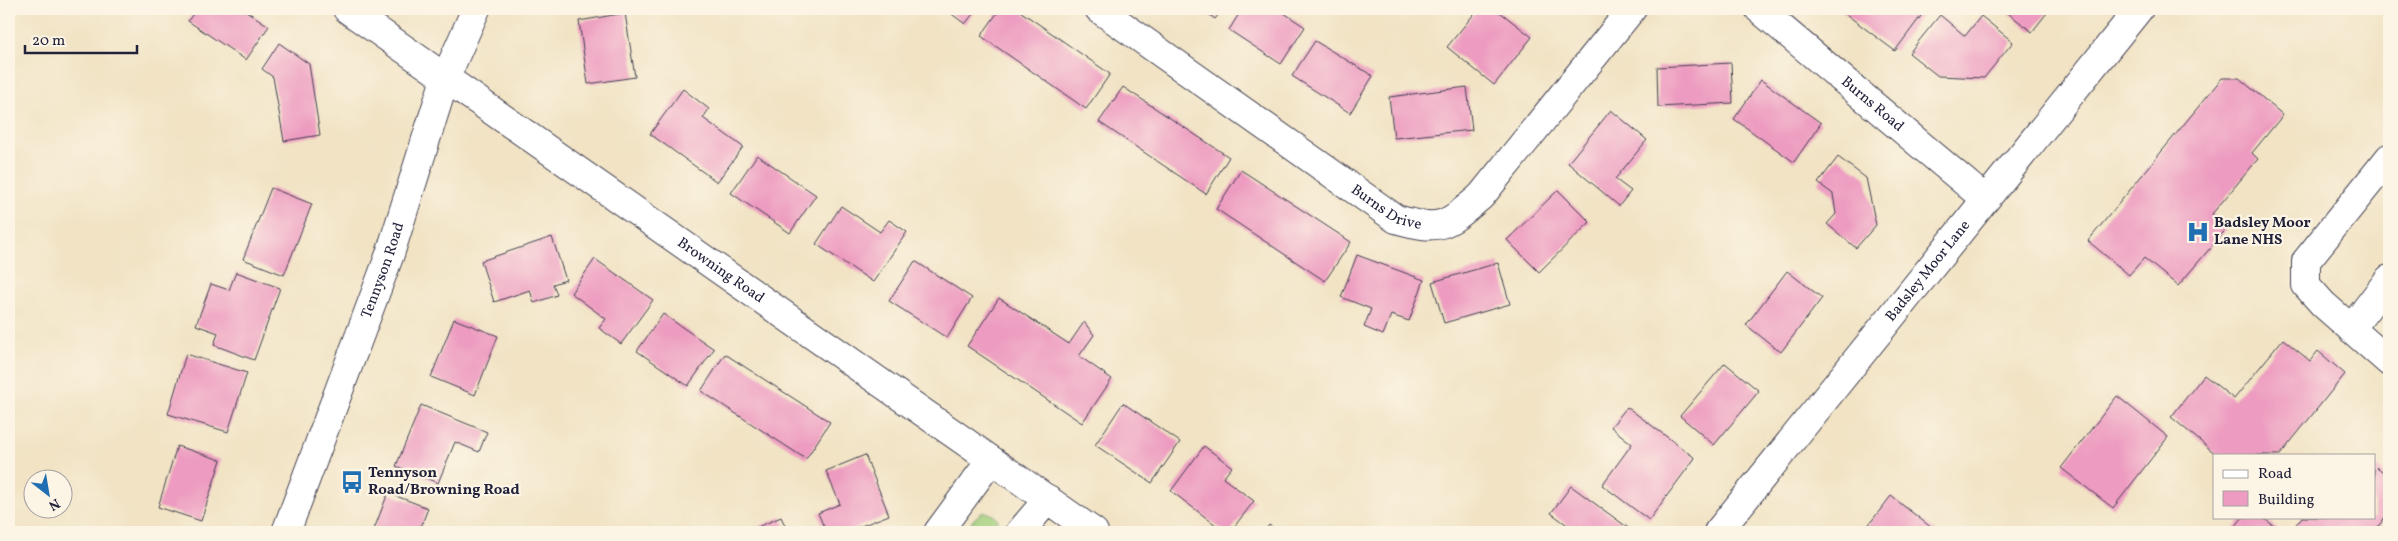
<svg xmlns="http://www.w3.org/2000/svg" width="2398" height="541" font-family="Vollkorn,serif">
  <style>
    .green { fill: #a2cf7c; stroke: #62785c }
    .building { fill: #ed9bc0 }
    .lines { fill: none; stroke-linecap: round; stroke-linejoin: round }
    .minor-casing { stroke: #413f50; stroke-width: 30 }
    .minor { stroke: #fff; stroke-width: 28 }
    .labels { text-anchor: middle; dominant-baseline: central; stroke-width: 4.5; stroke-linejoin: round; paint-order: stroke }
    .street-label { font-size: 15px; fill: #22223b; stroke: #fcf5e5 }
    .poi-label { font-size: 15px; font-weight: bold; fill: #22223b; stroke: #fcf5e5; text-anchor: start }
  </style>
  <rect width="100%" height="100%" fill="#fcf5e5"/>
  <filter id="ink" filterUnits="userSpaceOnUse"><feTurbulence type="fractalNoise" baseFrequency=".02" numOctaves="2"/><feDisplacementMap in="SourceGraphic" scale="10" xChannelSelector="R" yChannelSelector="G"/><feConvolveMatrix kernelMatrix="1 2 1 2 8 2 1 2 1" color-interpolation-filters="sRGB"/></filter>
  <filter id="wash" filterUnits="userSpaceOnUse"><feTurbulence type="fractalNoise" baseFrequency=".0096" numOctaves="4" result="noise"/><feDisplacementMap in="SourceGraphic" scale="20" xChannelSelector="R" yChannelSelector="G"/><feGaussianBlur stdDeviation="1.12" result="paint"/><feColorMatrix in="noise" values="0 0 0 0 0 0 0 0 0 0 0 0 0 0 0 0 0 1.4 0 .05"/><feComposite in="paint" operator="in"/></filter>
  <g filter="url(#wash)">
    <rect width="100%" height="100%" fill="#f1e3c4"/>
    <path class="green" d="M983 512C994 513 997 517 1000 527L997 532H964L974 519Z"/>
    <g id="blocks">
      <g class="building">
        <polygon points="196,9 243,9 269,26 246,60 188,21"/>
        <polygon points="945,9 977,9 965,24"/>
        <polygon points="1000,9 1017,9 1110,74 1086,109 981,36"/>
        <polygon points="1201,9 1223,9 1215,19"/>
        <polygon points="1242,9 1278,9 1305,27 1281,64 1229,30"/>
        <polygon points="1478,9 1496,9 1532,37 1494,85 1447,47"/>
        <polygon points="1839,9 1912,9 1921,16 1895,51"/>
        <polygon points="2003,9 2050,9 2032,32"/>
        <polygon points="625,13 635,77 588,84 579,21"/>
        <polygon points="1940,15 1965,36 1981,16 2013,42 1984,78 1938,76 1909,53"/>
        <polygon points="1315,41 1373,76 1350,113 1292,76"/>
        <polygon points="279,43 309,64 320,135 284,141 273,77 262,69"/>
        <polygon points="1731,63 1733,103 1658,107 1657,67"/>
        <polygon points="2222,78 2239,78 2283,115 2252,153 2258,159 2212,214 2228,227 2178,286 2144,258 2129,275 2088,241"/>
        <polygon points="1761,80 1821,123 1794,162 1734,119"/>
        <polygon points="1123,87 1229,157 1206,194 1099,122"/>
        <polygon points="1467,87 1472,130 1394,138 1389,97"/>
        <polygon points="683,89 709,109 703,118 743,147 717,182 650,134"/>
        <polygon points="1611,110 1647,140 1615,179 1631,191 1619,206 1568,163"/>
        <polygon points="757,155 816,195 790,233 731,193"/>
        <polygon points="1838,157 1866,178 1876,225 1856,248 1827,224 1836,214 1833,194 1818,183"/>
        <polygon points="1241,170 1351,242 1325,281 1216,209"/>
        <polygon points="271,188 312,204 284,275 243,259"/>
        <polygon points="1558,190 1590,222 1539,272 1507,240"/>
        <polygon points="841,206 880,232 889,220 907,232 873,282 816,244"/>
        <polygon points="552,237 566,280 553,284 557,295 534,303 530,290 494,302 481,261"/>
        <polygon points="1357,255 1424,280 1409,321 1391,315 1383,335 1364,327 1371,309 1341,297"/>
        <polygon points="595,259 653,300 621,344 599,328 606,319 571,293"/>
        <polygon points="915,261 972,298 947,338 889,301"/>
        <polygon points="1498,263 1510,304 1444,323 1432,282"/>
        <polygon points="1787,271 1822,298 1781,352 1746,325"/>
        <polygon points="236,272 280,288 254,360 214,345 218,333 196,325 211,284 229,290"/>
        <polygon points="999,298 1069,344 1084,322 1094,335 1079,356 1112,379 1082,423 967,346"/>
        <polygon points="663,314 714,349 688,386 637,351"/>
        <polygon points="454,319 498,336 475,395 431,377"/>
        <polygon points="2283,339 2310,361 2318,351 2345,374 2280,455 2217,455 2171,417 2204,375 2234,399"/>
        <polygon points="186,354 247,373 228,432 168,414"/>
        <polygon points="725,354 830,422 806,459 701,391"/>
        <polygon points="1725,363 1759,391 1714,445 1680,416"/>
        <polygon points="2117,396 2168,437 2113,508 2061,468"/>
        <polygon points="1123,403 1180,442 1152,483 1095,445"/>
        <polygon points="421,405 487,432 479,452 455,442 438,483 396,466"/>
        <polygon points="1627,407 1695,458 1649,520 1602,485 1632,444 1611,427"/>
        <polygon points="177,446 221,460 201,521 158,507"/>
        <polygon points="1204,446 1232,467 1223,478 1254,501 1230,532 1225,532 1171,491"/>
        <polygon points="865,455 889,515 846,532 826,532 818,513 840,504 826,471"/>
        <polygon points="2377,467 2389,477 2389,512 2374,532 2290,532 2302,517 2374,517 2374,470"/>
        <polygon points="1571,486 1631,530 1629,532 1572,532 1574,530 1551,513"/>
        <polygon points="388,493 428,508 419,532 373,532"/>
        <polygon points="1891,496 1937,532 1863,532"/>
        <polygon points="781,517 788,532 746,532"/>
        <polygon points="2243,517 2262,517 2282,532 2231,532"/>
        <polygon points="1269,525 1280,532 1264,532"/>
      </g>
    </g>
  </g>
  <g filter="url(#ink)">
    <use href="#blocks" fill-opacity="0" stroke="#413f50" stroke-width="1"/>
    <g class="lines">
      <defs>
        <g id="minor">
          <path id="s1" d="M347 9 1094 532"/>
          <path id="s2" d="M1099 9 1396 219C1441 232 1446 226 1481 196L1632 9"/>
          <path id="s3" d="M1759 9 1985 199"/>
          <polyline points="2389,158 2306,261 2306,285 2323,304 2389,362"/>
          <polyline points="2351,329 2389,279"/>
          <path id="s4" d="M286 532 390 254 445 79 476 9"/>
          <polyline points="938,532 991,460"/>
          <polyline points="1020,532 1048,499"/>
          <path id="s5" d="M1718 532 2139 9"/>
        </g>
      </defs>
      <use href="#minor" class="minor-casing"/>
      <use href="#minor" class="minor"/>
    </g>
  </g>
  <defs>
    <symbol id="hospital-bare" viewBox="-9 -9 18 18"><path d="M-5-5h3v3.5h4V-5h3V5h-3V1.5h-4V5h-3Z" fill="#1f6fb2" stroke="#fcf5e5" stroke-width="2.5" paint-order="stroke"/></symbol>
    <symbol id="bus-bare" viewBox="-9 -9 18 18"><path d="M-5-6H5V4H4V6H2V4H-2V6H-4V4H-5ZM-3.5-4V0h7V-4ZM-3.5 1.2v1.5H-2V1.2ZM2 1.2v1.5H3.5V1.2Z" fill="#1f6fb2" stroke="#fcf5e5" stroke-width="2.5" paint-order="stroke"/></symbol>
  </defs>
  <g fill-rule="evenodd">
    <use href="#hospital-bare" x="2182" y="216" width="32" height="32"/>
    <use href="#bus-bare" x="336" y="466" width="32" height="32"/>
  </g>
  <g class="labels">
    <g class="street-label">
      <text stroke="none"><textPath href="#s3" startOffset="148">Burns Road</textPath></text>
      <text stroke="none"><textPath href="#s2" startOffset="350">Burns Drive</textPath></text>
      <text stroke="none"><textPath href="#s5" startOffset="335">Badsley Moor Lane</textPath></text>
      <text stroke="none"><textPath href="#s4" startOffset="279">Tennyson Road</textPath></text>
      <text stroke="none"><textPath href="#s1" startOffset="456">Browning Road</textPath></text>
    </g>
    <g class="poi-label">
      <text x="2214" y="223">Badsley Moor<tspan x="2214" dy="17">Lane NHS</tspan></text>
      <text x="368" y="473">Tennyson<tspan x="368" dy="17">Road/Browning Road</tspan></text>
    </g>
  </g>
  <rect width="2398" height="541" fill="none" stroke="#fcf5e5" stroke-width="30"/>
  <rect x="2213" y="454" width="162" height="65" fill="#fcf5e5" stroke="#a5a1a1"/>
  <rect x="2223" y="470" width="25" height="8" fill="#ffffff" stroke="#a5a1a1"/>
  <text x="2258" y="478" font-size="15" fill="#22223b">Road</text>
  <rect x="2223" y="491" width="25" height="15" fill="#ed9bc0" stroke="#a5a1a1"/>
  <text x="2258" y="504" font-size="15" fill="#22223b">Building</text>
  <g transform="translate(48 494) rotate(149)"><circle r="24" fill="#fcf5e5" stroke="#a5a1a1"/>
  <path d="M0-4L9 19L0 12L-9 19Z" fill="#1f6fb2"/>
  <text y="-8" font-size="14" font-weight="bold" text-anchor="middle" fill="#22223b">N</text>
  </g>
  <path d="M25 45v8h112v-8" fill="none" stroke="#22223b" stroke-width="2.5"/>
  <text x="32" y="45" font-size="15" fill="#22223b" stroke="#fcf5e5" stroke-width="4" paint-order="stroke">20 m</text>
</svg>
